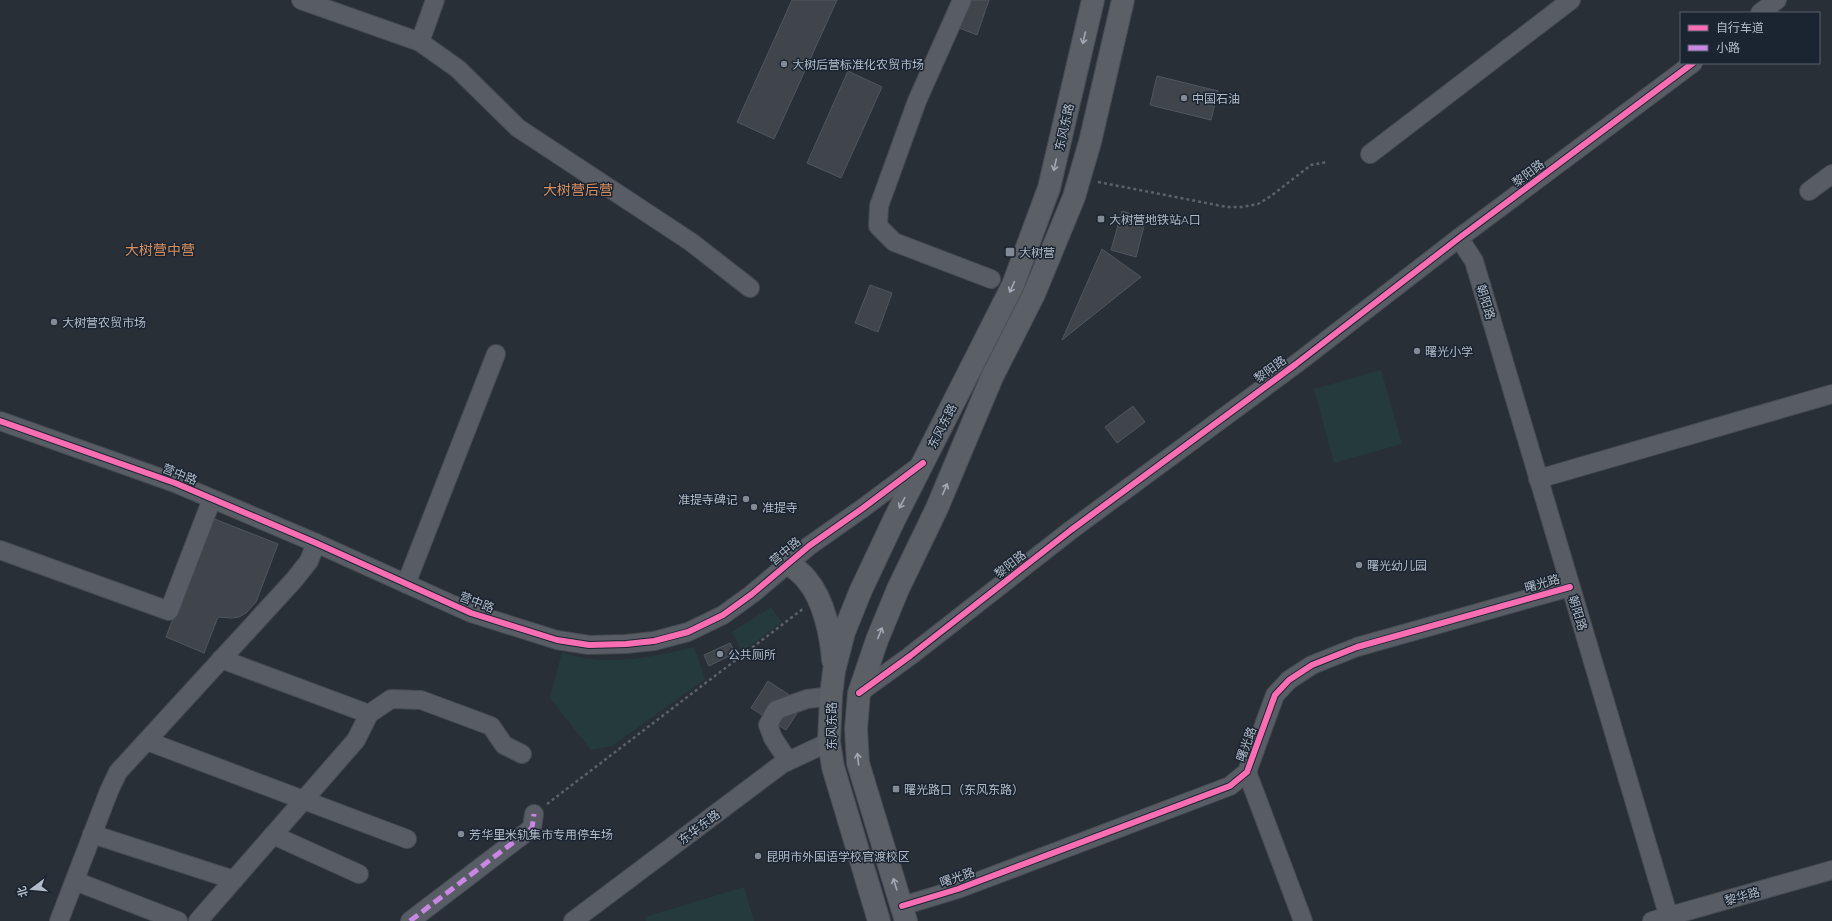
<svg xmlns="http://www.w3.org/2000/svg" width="1832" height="921" font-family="Quicksand,'Noto Sans SC',sans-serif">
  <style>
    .green { fill: #253a3d }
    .building { fill: #3f454b; stroke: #50565f }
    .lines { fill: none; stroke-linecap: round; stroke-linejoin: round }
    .minor-casing { stroke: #464b52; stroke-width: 20 }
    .major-casing { stroke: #464b54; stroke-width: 24 }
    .path { stroke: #5c6268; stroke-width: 2.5; stroke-dasharray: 3 3; stroke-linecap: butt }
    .minor { stroke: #585d65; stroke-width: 18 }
    .major { stroke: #5b5f66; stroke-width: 22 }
    .quiet { stroke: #c787e3; stroke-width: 5; stroke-dasharray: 10 5; stroke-linecap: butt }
    .cycleway-casing { stroke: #1b2532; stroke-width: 8 }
    .cycleway { stroke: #f96db3; stroke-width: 6 }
    .oneway { stroke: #a1a9b4 }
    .poi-dot { fill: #828a95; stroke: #1b2532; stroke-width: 1.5 }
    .labels { text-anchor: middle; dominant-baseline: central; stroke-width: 3; stroke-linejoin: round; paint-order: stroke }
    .poi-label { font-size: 12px; fill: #b2bbc8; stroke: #1b2532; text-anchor: start }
    .street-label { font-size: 12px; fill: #b2bbc8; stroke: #1b2532 }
    .quarter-label { font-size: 14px; fill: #d78e5e; stroke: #1b2532 }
  </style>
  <rect width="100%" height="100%" fill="#282f37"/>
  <g class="green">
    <polygon points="1381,370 1402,444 1334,463 1314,389"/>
    <polygon points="771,607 782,622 742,652 732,632"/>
    <path d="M694 647 705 679 612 746 591 750 550 698 562 652C604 668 653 657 694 647Z"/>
    <polygon points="744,887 754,921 646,921 645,917"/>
  </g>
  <g class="building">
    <polygon points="792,0 837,0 774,139 737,122"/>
    <polygon points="967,0 989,0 977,35 957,27"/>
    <polygon points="848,71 882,87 841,178 807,163"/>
    <polygon points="1157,76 1218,91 1211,120 1150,105"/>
    <polygon points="1122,211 1146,218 1136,257 1111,250"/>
    <polygon points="1102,249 1141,277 1062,340"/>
    <polygon points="870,285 892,293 878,332 855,323"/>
    <polygon points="1133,406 1145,422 1117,443 1105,427"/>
    <polygon points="212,518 278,544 256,602 246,613 239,617 232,618 218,617 204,653 166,637"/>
    <polygon points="730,643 735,653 709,666 704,655"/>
    <polygon points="768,681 803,704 786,730 751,708"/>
  </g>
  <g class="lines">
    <defs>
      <g id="minor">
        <polyline points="301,0 420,42 458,69 518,128 691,242 750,288"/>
        <polyline points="962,0 917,101 879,206 878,226 894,242 991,279"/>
        <polyline points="1760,13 1777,0"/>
        <polyline points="420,42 435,0"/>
        <polyline points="1370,154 1571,0"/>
        <polyline points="1809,191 1832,174"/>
        <polyline points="1459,238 1474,261 1670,921"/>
        <polyline points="0,421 175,483 316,543 471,613 557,640 589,645 626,644 654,641 688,632 723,615 752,594 809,546 863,508 922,464"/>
        <polyline points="1538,479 1832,394"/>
        <polyline points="0,550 169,611 212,499"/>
        <polyline points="406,584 496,354"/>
        <polyline points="859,693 910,656 1071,530 1296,364 1459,238 1693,63"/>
        <polyline points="369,714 391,699 421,700 491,726 504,745 522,754"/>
        <polyline points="147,741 407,839"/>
        <polyline points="788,761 773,738 768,725 776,710 807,699 831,696"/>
        <polyline points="1247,772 1303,921"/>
        <polyline points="92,834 234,880"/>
        <polyline points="273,835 359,874"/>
        <polyline points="75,881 178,921"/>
        <polyline points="902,906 958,889 1230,786 1247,772 1275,695 1289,680 1312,665 1357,647 1570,587"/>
        <polyline points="59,921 109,791 118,772 294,580 309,561 316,543"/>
        <polyline points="198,921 356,740 369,714 221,659"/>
        <polyline points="410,921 532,828 534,814"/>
        <polyline points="573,921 782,764 829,742"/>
        <polyline points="1652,921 1832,870"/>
      </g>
      <g id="major">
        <path d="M788 563C794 568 802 573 807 580 824 600 831 635 833 660"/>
        <polyline points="879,921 833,767 829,742 831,696 834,671 844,632 861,590 895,518 1013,285 1049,188 1093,0"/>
        <polyline points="906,921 858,763 856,729 859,693 877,640 898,589 937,508 992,377 1034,294 1074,197 1090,142 1123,0"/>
      </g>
    </defs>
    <use href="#minor" class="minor-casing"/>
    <use href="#major" class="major-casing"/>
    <g class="path">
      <polyline points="1098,182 1227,207 1242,207 1258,204 1271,196 1311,165 1327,162"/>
      <polyline points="547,804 804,608"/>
    </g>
    <use href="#minor" class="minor"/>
    <use href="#major" class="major"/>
    <polyline class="quiet" points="410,921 532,828 534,814"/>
    <defs>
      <g id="cycleway">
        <polyline points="0,421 175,483 316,543 471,613 557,640 589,645 626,644 654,641 688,632 723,615 752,594 809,546 863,508 923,463"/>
        <polyline points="859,693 910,656 1071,530 1296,364 1459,238 1693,63"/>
        <polyline points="902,906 958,889 1230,786 1247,772 1275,695 1289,680 1312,665 1357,647 1570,587"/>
      </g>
    </defs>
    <use href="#cycleway" class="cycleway-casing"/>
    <use href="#cycleway" class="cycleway"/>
  </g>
  <defs><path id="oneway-shaft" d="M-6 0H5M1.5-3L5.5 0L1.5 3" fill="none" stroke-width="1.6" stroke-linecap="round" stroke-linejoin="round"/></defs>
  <g class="oneway">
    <use href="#oneway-shaft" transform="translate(1084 38) rotate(103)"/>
    <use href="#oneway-shaft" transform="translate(1055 165) rotate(103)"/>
    <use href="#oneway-shaft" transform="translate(1012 287) rotate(114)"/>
    <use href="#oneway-shaft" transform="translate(945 489) rotate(-67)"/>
    <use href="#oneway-shaft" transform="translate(902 503) rotate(118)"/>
    <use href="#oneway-shaft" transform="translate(880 633) rotate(-68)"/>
    <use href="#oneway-shaft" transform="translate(858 759) rotate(-96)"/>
    <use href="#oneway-shaft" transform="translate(895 884) rotate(-107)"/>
  </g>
  <g class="poi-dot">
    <circle cx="784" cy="64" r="4"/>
    <circle cx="1184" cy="98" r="4"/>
    <rect x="1097" y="215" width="8" height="8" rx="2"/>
    <rect x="1005" y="247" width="10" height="10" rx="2"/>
    <circle cx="54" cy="322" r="4"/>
    <circle cx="1417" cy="351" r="4"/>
    <circle cx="746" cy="499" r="4"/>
    <circle cx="754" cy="507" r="4"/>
    <circle cx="1359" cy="565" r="4"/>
    <circle cx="720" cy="654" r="4"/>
    <rect x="892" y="785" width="8" height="8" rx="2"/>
    <circle cx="461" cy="834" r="4"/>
    <circle cx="758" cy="856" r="4"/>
  </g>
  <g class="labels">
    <g class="poi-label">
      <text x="792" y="64">大树后营标准化农贸市场</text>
      <text x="1192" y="98">中国石油</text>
      <text x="1109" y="219">大树营地铁站A口</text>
      <text x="1019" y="252">大树营</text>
      <text x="62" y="322">大树营农贸市场</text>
      <text x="1425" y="351">曙光小学</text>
      <text x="738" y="499" text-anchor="end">准提寺碑记</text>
      <text x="762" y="507">准提寺</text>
      <text x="1367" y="565">曙光幼儿园</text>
      <text x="728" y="654">公共厕所</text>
      <text x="904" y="789">曙光路口（东风东路）</text>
      <text x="469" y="834">芳华里米轨集市专用停车场</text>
      <text x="766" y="856">昆明市外国语学校官渡校区</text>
    </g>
    <g class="street-label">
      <text transform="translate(1064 127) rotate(-77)">东风东路</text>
      <text transform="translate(1528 173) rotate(-37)">黎阳路</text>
      <text transform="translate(1486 302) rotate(73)">朝阳路</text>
      <text transform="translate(1270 369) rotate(-36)">黎阳路</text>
      <text transform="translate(942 426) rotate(-63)">东风东路</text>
      <text transform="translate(180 474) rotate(22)">营中路</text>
      <text transform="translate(785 551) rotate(-40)">营中路</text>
      <text transform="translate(1010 564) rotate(-38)">黎阳路</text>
      <text transform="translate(1542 583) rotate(-16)">曙光路</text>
      <text transform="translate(477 602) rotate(21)">营中路</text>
      <text transform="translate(1578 613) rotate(73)">朝阳路</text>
      <text transform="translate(831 726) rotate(-90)">东风东路</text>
      <text transform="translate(1246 744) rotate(-70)">曙光路</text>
      <text transform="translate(699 827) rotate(-37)">东华东路</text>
      <text transform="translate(957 877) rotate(-19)">曙光路</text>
      <text transform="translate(1742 896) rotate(-16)">黎华路</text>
    </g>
    <g class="quarter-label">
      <text x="578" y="190">大树营后营</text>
      <text x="160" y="250">大树营中营</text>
    </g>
  </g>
  <rect x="1680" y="12" width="140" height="52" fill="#1b2532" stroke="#57616e"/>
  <rect x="1688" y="25" width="20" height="6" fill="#f96db3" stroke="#57616e"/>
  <text x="1716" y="32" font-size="12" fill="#b2bbc8">自行车道</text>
  <rect x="1688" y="45" width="20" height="6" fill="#c787e3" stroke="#57616e"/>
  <text x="1716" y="52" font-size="12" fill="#b2bbc8">小路</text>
  <g transform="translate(32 889) rotate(254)" stroke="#1b2532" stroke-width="3" paint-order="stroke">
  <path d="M0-3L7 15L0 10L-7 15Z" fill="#b2bbc8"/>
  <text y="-6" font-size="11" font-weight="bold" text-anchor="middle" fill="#b2bbc8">北</text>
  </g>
</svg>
